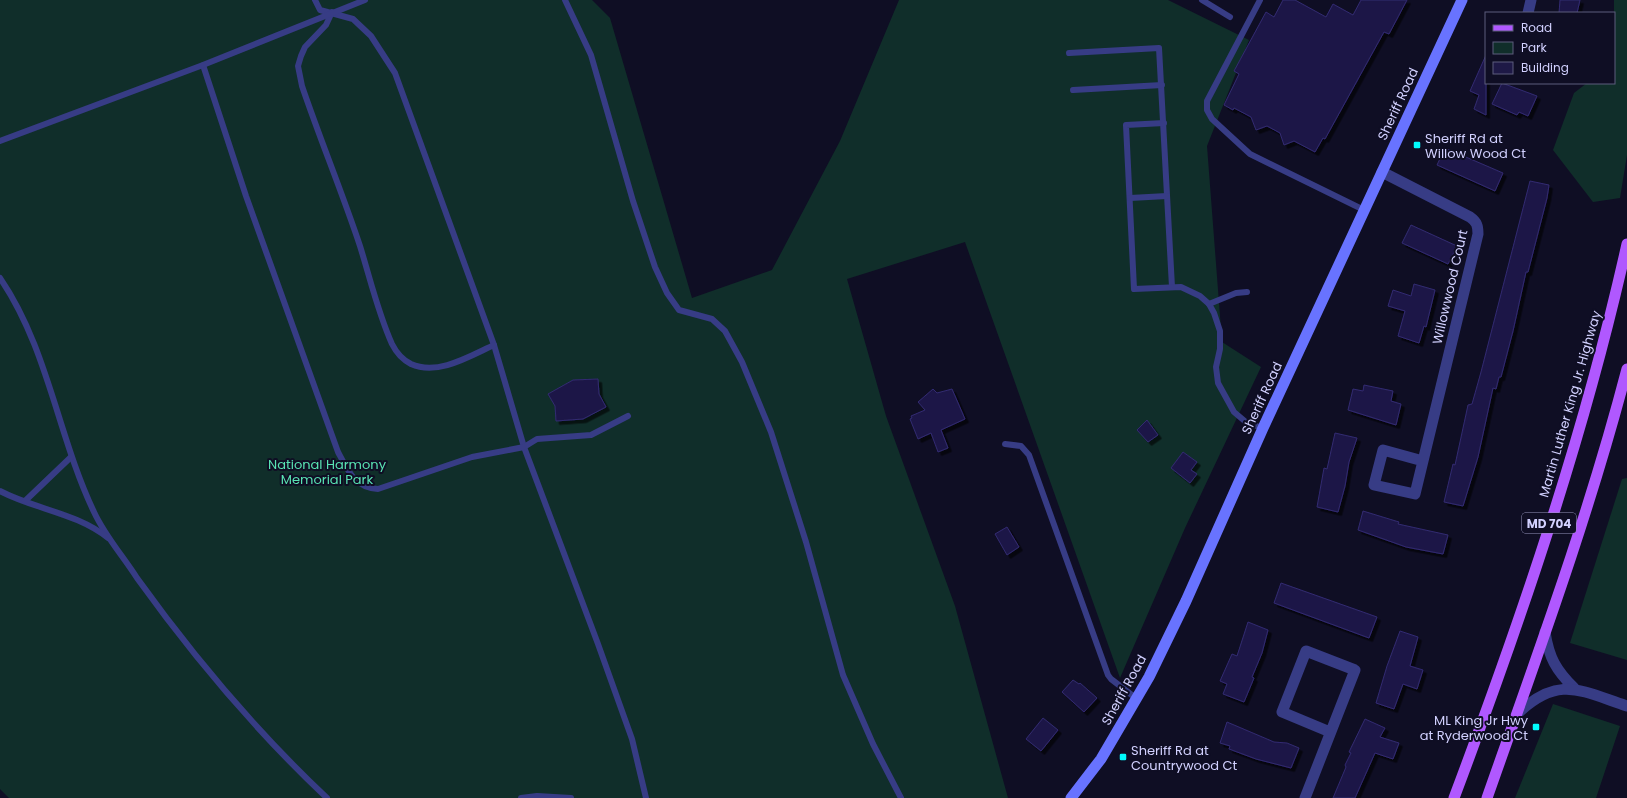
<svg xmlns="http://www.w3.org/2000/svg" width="1627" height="798" font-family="Poppins,sans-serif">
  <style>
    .green { fill: #102e2a }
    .building { fill: #1e1946; stroke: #322a72; filter: url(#shadow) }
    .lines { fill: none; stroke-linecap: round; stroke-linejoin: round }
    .service { stroke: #373c85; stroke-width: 6 }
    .minor { stroke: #373c85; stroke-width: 11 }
    .secondary { stroke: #6873ff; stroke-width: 11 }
    .primary { stroke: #b058ff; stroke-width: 11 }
    .poi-dot { fill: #00fbfc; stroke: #0f0e24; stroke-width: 1.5 }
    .labels { text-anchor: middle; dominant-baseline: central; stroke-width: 4; stroke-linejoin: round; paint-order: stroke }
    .shield { fill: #0f0e24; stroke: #9896bd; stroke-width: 1 }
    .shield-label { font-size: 12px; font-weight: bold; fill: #d2d1ff }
    .street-label { font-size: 13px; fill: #d2d1ff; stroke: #0f0e24 }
    .poi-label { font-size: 13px; fill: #d2d1ff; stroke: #0f0e24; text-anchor: start }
    .park-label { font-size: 13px; fill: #59e3b3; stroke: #0f0e24 }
  </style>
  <defs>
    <filter id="shadow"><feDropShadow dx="3.5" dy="3.5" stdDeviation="0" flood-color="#0009"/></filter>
  </defs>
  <rect width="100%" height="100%" fill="#0f0e24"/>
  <g class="green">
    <polygon points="0,0 592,0 610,18 692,298 772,270 840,141 899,0 1168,0 1249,40 1207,146 1222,342 1261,367 1185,528 1120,678 965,242 847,279 886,416 955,606 1008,798 9,798 0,789"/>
    <polygon points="1614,0 1627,0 1627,155 1620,198 1593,202 1553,150 1574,93 1587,83 1614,83"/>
    <polygon points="1627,478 1627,660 1570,643 1622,479"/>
    <polygon points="1553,704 1620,726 1596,798 1515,798"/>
  </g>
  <g class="building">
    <polygon points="1283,0 1295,0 1326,17 1333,4 1353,15 1361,0 1407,0 1389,34 1384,32 1325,139 1323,138 1315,152 1294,141 1284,145 1280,133 1267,126 1256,130 1251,117 1234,108 1233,110 1224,105 1239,74 1234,71 1266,12 1274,17"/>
    <polygon points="1560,0 1580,0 1577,13 1559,13"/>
    <polygon points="1486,55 1486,115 1474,109 1479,95 1470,91"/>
    <polygon points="1502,83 1537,96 1528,116 1519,112 1517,115 1492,104"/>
    <polygon points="1445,148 1503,173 1495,191 1437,165"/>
    <polygon points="1530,181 1549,185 1547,198 1528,272 1526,272 1513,331 1501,377 1499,377 1496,389 1493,388 1478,457 1463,506 1444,502 1453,464 1455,465 1468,405 1472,404 1481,372"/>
    <polygon points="1411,225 1457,246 1448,264 1402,243"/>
    <polygon points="1414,284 1435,290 1426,327 1424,326 1419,343 1398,336 1405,311 1388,306 1393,290 1411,296"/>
    <polygon points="598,379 599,394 606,407 583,419 556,421 555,406 548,394 573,380"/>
    <polygon points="1364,385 1393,391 1391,401 1401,404 1396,425 1348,410 1353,389 1363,391"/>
    <polygon points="933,389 937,393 952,389 965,419 941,430 948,448 938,452 931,433 918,439 910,419 912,418 911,416 925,410 918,402"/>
    <polygon points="1147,420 1158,435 1148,442 1137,430"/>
    <polygon points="1335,433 1357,438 1349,462 1345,486 1338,512 1317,507 1324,468 1327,469"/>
    <polygon points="1183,452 1197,462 1191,470 1197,474 1190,483 1171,468"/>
    <polygon points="1363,511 1399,522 1398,524 1448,535 1443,554 1406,547 1358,530"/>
    <polygon points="1007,527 1019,547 1007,555 995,534"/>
    <polygon points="1281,583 1377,617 1369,638 1274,603"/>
    <polygon points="1248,622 1268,630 1262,653 1252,677 1254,678 1244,702 1223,694 1227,684 1220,681 1232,654 1237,656"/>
    <polygon points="1400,631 1418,637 1410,666 1423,670 1417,689 1403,684 1394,709 1376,703 1387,666"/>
    <polygon points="1073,680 1079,684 1080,683 1097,698 1084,712 1062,692"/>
    <polygon points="1043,718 1058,730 1041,751 1026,739"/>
    <polygon points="1365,719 1385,728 1380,737 1399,743 1393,759 1375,753 1355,798 1333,798 1346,767 1345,765 1351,753 1349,752"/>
    <polygon points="1227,722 1274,742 1287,743 1299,748 1291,768 1256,759 1229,749 1230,746 1220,743"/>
  </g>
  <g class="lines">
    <g class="service">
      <polyline points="315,0 320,10 353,19 371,36 395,73 494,345 524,447 598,644 632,739 646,798"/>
      <polyline points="565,0 591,55 633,201 655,267 667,293 679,310 712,319 725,331 742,362 771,432 806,542 843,675 873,744 901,798"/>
      <polyline points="1202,0 1230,17"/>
      <polyline points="1260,0 1207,101 1207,110 1212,119 1250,154 1364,210"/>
      <path d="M332 12 326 25 305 47 301 56 298 66 302 86C320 139 342 192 360 246 370 278 378 313 392 344 396 352 403 360 411 364 438 376 470 356 494 345"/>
      <polyline points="1069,53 1159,48 1172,287"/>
      <path d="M203 65 246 196 338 452C348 471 355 488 378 489L472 457 524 447 537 439 591 435 628 416"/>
      <polyline points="1073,90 1162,85"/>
      <polyline points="1164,123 1126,125 1134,289 1181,287 1200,296 1209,304 1214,313 1220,331 1220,349 1216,367 1218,383 1234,412 1247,423 1263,428"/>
      <polyline points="0,141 203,65 365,0"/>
      <polyline points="1130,198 1167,196"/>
      <path d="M0 278C48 348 58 437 94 512 105 536 123 556 137 578 193 656 257 732 327 798"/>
      <polyline points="1209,304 1236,293 1247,292"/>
      <polyline points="1005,444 1021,446 1029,455 1108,675 1111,679 1137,699"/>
      <path d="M0 491C34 509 77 513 108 538"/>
      <polyline points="25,501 71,457"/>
      <polyline points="521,798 537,796 571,798"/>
    </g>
    <g class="minor">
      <polyline points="1528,13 1531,0"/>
      <path d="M1382 172 1470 217C1477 222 1478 226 1478 234L1423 461 1415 494 1374 485 1383 450 1423 461"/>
      <path d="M1545 632C1549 658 1556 670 1574 688"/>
      <path d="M1517 714C1558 675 1579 690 1627 706"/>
      <polyline points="1305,798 1355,670 1306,651 1282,712 1330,732"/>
    </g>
    <polyline class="secondary" points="1071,798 1101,759 1149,677 1186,601 1263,428 1462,0"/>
    <g class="primary">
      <path d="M1454 798C1522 617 1585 433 1627 244"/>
      <path d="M1487 798C1537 656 1589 515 1627 369"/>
    </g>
  </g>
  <g class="poi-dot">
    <rect x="1413" y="141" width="8" height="8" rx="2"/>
    <rect x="1532" y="723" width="8" height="8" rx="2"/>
    <rect x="1119" y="753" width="8" height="8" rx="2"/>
  </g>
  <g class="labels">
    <rect class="shield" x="1522" y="513" width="54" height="20" rx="3"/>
    <g class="shield-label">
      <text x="1549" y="523">MD 704</text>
    </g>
    <g class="street-label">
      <text transform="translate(1398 104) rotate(-65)">Sheriff Road</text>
      <text transform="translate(1450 287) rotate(-77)">Willowwood Court</text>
      <text transform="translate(1262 398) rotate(-65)">Sheriff Road</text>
      <text transform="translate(1570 404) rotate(-74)">Martin Luther King Jr. Highway</text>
      <text transform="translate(1124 690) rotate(-61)">Sheriff Road</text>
    </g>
    <g class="poi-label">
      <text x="1425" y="138">Sheriff Rd at<tspan x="1425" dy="15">Willow Wood Ct</tspan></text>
      <text x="1528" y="720" text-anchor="end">ML King Jr Hwy<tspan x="1528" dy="15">at Ryderwood Ct</tspan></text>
      <text x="1131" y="750">Sheriff Rd at<tspan x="1131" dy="15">Countrywood Ct</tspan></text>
    </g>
    <g class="park-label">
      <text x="327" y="464">National Harmony<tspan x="327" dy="15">Memorial Park</tspan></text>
    </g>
  </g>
  <rect x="1485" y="12" width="130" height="72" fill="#0f0e24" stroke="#5d5c7c"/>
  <rect x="1493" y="25" width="20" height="6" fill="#b058ff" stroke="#5d5c7c"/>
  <text x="1521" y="32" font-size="12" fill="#d2d1ff">Road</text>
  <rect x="1493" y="42" width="20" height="12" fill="#102e2a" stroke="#5d5c7c"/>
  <text x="1521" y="52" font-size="12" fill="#d2d1ff">Park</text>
  <rect x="1493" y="62" width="20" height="12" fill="#1e1946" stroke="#5d5c7c"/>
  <text x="1521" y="72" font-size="12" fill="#d2d1ff">Building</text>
</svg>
